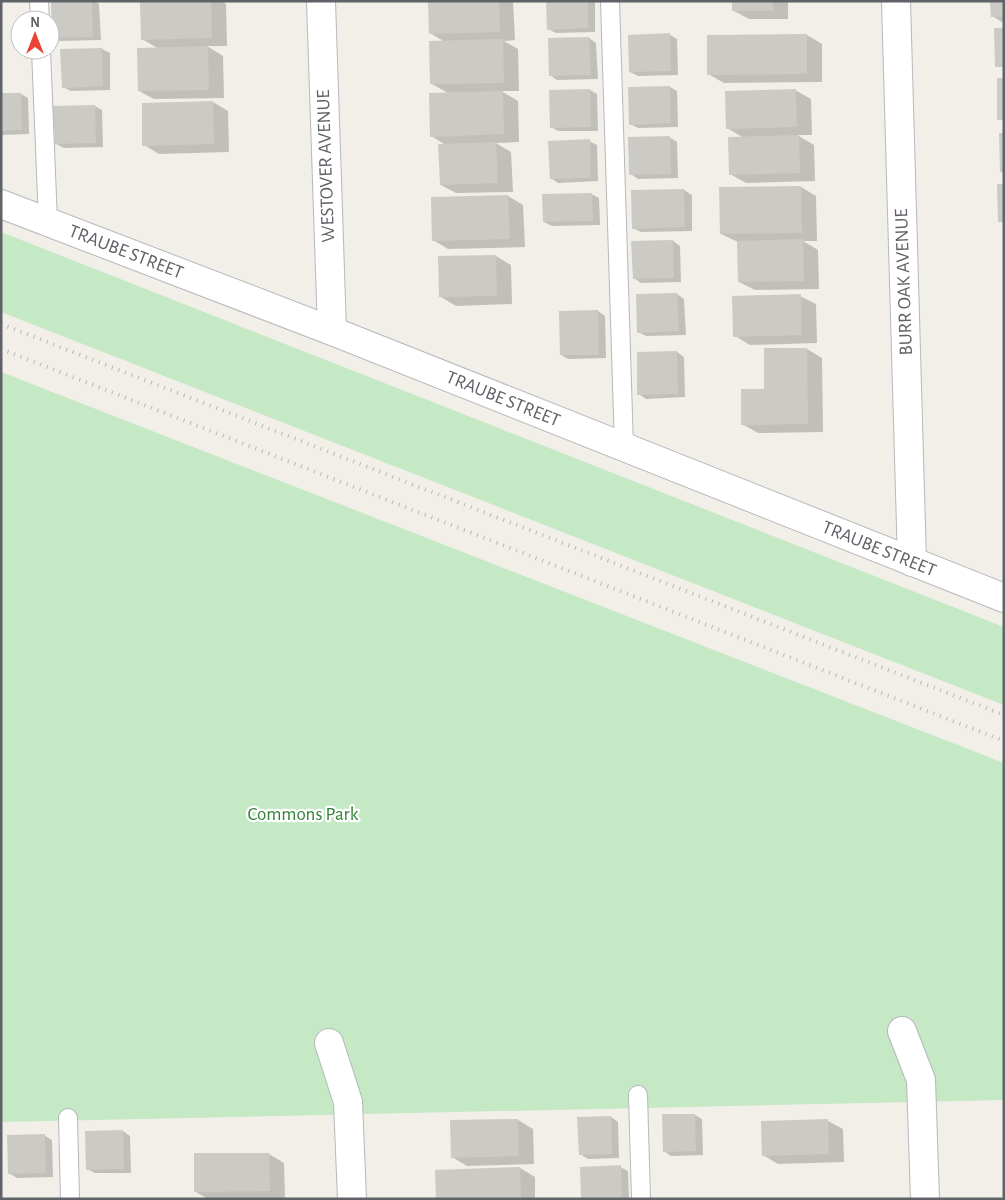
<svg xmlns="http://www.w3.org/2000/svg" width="1005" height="1200" font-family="'Alegreya Sans',sans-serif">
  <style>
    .green { fill: #c5e8c5 }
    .shadow { fill: #0003 }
    .building { fill: #cccac5 }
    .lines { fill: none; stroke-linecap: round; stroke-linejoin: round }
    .service-casing { stroke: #b5b8bc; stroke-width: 20 }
    .minor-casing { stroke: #b5b8bc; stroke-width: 30 }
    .service { stroke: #fff; stroke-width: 18 }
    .minor { stroke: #fff; stroke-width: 28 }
    .rail { stroke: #b6b7b8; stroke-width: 4; stroke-dasharray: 1 6; stroke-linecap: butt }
    .labels { text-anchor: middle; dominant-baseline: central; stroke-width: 4.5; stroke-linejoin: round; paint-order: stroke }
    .street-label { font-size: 19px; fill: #5f6368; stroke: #fff }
    .park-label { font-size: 19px; fill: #348238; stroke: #fff }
  </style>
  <rect width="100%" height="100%" fill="#f1efe8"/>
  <g class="green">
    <polygon points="1,232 1004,627 1004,705 1,312"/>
    <polygon points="1,372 1004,763 1004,1100 1,1122"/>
  </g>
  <g class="shadow">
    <polygon points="52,1 95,1 99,4 101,40 60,41 53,37"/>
    <polygon points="141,1 221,1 226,4 227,46 207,46 223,56 224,98 154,99 139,91 159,49 142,39"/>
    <polygon points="429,1 513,1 515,40 504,41 518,49 519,91 501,91 518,101 519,142 496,143 511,152 513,192 456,193 441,185 446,145 431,136 448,93 432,84 445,42 430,33"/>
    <polygon points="547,1 595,1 595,32 556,33 548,29"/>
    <polygon points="734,1 788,1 788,19 749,19 734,11"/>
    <polygon points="1004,1 1004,23 992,16"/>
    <polygon points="670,35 677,39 678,75 638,76 630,72"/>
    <polygon points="807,35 822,44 822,82 724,83 708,74"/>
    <polygon points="589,38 596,43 598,79 557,80 550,75"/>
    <polygon points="102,49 110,53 110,90 71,91 63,87 62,50"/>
    <polygon points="670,87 677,91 678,127 638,128 630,124"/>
    <polygon points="590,90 597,94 598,131 558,131 551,127"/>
    <polygon points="795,90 811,99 812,135 797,135 814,145 815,181 746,183 730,174 744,138 727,128"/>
    <polygon points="1,94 21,94 28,98 29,134 1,135"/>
    <polygon points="213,102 228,111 229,152 159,154 144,145"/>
    <polygon points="95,106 102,110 103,147 64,148 56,144 55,107"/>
    <polygon points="669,137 677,142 678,178 638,179 631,174"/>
    <polygon points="589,141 597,145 598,181 558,183 551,178"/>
    <polygon points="801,187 816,196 817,241 803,241 818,250 819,289 755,290 739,282 738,242 721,234"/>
    <polygon points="684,190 692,195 692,231 641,232 633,228 632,192"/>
    <polygon points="591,194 599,198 600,225 552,226 544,222"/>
    <polygon points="508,196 523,205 525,247 448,249 433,240"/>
    <polygon points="673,241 680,246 681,282 641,283 634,278"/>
    <polygon points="496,256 511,265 512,304 456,306 441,297"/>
    <polygon points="677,294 684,299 686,335 646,336 638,332"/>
    <polygon points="800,296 816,304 817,343 750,345 735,336"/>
    <polygon points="598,311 605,316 606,358 568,359 561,355"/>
    <polygon points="807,349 822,358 823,432 758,433 742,424 765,390"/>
    <polygon points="677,352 684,357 685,397 646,399 639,394"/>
    <polygon points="695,1115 702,1119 703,1155 671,1156 664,1151"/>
    <polygon points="611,1117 618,1122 619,1158 588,1159 580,1154"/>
    <polygon points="518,1120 533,1129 534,1164 467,1166 452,1157"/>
    <polygon points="828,1121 843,1129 844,1162 778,1164 763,1155"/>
    <polygon points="123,1131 130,1136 131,1173 95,1173 87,1169"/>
    <polygon points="45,1136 52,1140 53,1177 17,1178 9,1173"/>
    <polygon points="269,1154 284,1163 285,1199 208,1199 196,1192"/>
    <polygon points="620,1167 628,1171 629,1199 583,1199"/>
    <polygon points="520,1168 535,1177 535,1199 438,1199"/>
  </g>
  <g class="building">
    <polygon points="51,1 92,1 93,37 52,38"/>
    <polygon points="140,1 211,1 212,38 141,40"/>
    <polygon points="428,1 499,1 500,32 429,34"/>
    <polygon points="546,1 588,1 588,28 547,30"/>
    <rect x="732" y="1" width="41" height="10"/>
    <polygon points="990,1 1004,1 1004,17 991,17"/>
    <polygon points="994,28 1004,28 1004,67 995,67"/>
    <polygon points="670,33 671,71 629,72 628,35"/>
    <polygon points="807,34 807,74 707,75 707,35"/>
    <polygon points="589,37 591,75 549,76 548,38"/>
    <polygon points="503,39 504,83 430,84 429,41"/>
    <polygon points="208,46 209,90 138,91 137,48"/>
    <polygon points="102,48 103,86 62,88 60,49"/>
    <rect x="997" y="78" width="7" height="42"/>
    <polygon points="670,86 671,123 629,125 628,87"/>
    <polygon points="590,89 591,127 550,128 549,90"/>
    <polygon points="796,89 797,127 726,129 725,91"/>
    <polygon points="503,91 504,134 430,137 429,93"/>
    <polygon points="1,93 21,93 22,130 1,131"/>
    <polygon points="213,101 214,144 142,146 142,103"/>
    <polygon points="95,105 96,143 55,144 53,106"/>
    <polygon points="999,133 1004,133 1004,172 1000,172"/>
    <polygon points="799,135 800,173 729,175 728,137"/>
    <polygon points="670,136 671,174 629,175 628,137"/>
    <polygon points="590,139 591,178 550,179 548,141"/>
    <polygon points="496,142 498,183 440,185 438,144"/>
    <polygon points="997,184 1004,184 1004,222 998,222"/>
    <polygon points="801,186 802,233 720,234 719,187"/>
    <polygon points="684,189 685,227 632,229 631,190"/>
    <polygon points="592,193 593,221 543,222 542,194"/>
    <polygon points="508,195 510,239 432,241 431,197"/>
    <polygon points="803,239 804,281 738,282 737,241"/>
    <polygon points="673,240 674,278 633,279 631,241"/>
    <polygon points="496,255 497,296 439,297 438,256"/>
    <polygon points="677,293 679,331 637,333 636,294"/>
    <polygon points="801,294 802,335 733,337 732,296"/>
    <polygon points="598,310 599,355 560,355 559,311"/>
    <polygon points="764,348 807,348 808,424 741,425 741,389 764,389"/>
    <polygon points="677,351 678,394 637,395 637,352"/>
    <polygon points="662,1114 695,1114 696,1151 663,1152"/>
    <polygon points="611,1116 612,1154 579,1155 577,1117"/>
    <polygon points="518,1119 519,1156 451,1158 450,1120"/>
    <polygon points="828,1119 829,1154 762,1156 761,1121"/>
    <polygon points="123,1130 124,1169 86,1170 85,1131"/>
    <polygon points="45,1134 46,1173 8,1174 7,1135"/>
    <polygon points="194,1153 269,1153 270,1191 194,1192"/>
    <polygon points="621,1165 622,1199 581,1199 580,1167"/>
    <polygon points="520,1167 521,1199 436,1199 435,1170"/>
  </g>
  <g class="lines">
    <defs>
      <g id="service">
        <polyline points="39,1 40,20"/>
        <polyline points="610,1 624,447"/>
        <polyline points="41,50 48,222"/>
        <polyline points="638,1095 641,1199"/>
        <polyline points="68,1118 70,1199"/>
      </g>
      <g id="minor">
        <polyline points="321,1 332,331"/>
        <polyline points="896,1 912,562"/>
        <polyline points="1,204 332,331 1004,598"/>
        <polyline points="902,1031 921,1080 925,1199"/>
        <polyline points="329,1043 348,1102 352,1199"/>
      </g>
    </defs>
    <use href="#service" class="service-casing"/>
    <use href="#minor" class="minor-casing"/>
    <use href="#service" class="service"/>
    <use href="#minor" class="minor"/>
    <g class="rail">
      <polyline points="1,324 1004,715"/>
      <polyline points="1,349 1004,741"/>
    </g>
  </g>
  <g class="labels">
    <g class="street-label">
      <text transform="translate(326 166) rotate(-92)">WESTOVER AVENUE</text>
      <text transform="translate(126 252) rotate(21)">TRAUBE STREET</text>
      <text transform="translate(904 282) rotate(-92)">BURR OAK AVENUE</text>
      <text transform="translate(503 399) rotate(22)">TRAUBE STREET</text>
      <text transform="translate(879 549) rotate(22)">TRAUBE STREET</text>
    </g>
    <g class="park-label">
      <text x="303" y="814">Commons Park</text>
    </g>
  </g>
  <rect width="1005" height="1200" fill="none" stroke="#5f6368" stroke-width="5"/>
  <g transform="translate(35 35)"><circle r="24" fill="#ffffff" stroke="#bfc1c3"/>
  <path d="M0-4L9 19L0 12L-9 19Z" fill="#ea4335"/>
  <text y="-8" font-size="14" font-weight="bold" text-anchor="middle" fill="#5f6368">N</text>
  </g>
</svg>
